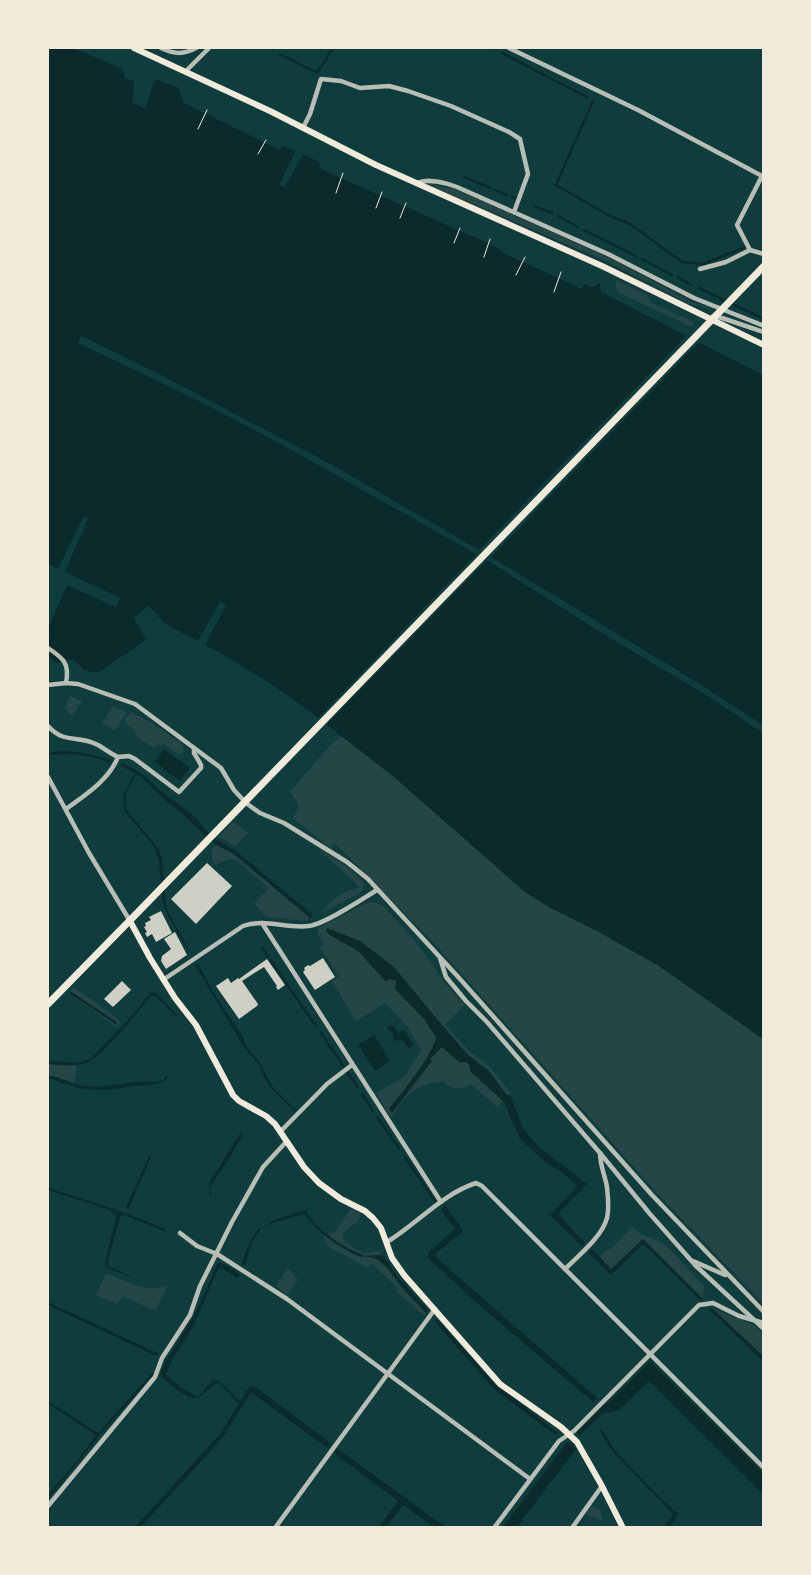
<svg xmlns="http://www.w3.org/2000/svg" width="811" height="1575" font-family="'Golos Text',sans-serif">
  <style>
    .green { fill: #244646 }
    .water { fill: #0a2a2b }
    .pier { fill: #0f3d3e }
    .lines { fill: none; stroke-linecap: round; stroke-linejoin: round }
    .stream { stroke: #0a2a2b; stroke-width: 2.5 }
    .building { fill: #cfcfc3 }
    .path { stroke: #f1e9da; stroke-width: 1 }
    .minor { stroke: #b8beb3; stroke-width: 4.5 }
    .secondary { stroke: #f1e9da; stroke-width: 6 }
    .primary { stroke: #f1e9da; stroke-width: 7 }
  </style>
  <rect width="100%" height="100%" fill="#0f3d3e"/>
  <g class="green">
    <polygon points="426,184 455,189 605,256 692,302 721,311 689,304 604,260"/>
    <polygon points="615,279 647,295 650,302 694,322 692,327 617,292"/>
    <polygon points="70,696 82,701 72,716 65,708"/>
    <polygon points="113,706 127,712 115,731 102,723"/>
    <polygon points="132,712 155,725 183,745 184,751 179,755 163,744 153,747 138,738 135,731 125,722 126,717"/>
    <polygon points="341,736 393,776 525,892 549,907 599,932 659,966 763,1039 763,1303 658,1194 436,945 335,843 330,848 293,818 298,809 298,803 290,792 332,743"/>
    <polygon points="233,821 248,833 235,846 219,837"/>
    <polygon points="216,845 234,854 309,917 307,921 266,917 254,903 269,888 236,860 228,859 215,865 212,860 212,849"/>
    <polygon points="317,848 345,865 364,883 363,890 358,894 319,914 337,897 351,889 354,891 359,886"/>
    <path d="M369 902 376 903 383 906C396 920 410 934 422 950 436 968 447 990 465 1005L445 1024 469 1051 491 1068 511 1094 497 1107 471 1084C461 1090 451 1090 444 1081 413 1085 408 1093 391 1118L376 1093 404 1077 421 1050 407 1026 385 1003 356 1021 332 981 339 977 320 948 324 944 318 935V928Z"/>
    <polygon points="73,987 117,1018 121,1024 116,1027 69,993"/>
    <polygon points="48,1064 75,1065 77,1068 74,1082 73,1083 48,1076"/>
    <path d="M351 1209 361 1213 358 1221 343 1233 344 1241 362 1253 380 1251 381 1255 366 1256C385 1261 389 1272 401 1286 408 1296 417 1304 426 1313L425 1316 398 1293 397 1287 372 1264 366 1267 329 1247 323 1236 335 1232Z"/>
    <polygon points="632,1227 641,1234 665,1244 704,1286 703,1299 643,1239 611,1269 600,1258 605,1251 612,1248"/>
    <polygon points="288,1268 298,1280 287,1295 276,1286"/>
    <path d="M106 1273C126 1281 147 1294 168 1285L155 1311 123 1296 117 1304 96 1295Z"/>
    <polygon points="713,1309 754,1325 763,1334 763,1356"/>
    <polygon points="592,1506 600,1509 603,1521 585,1514"/>
  </g>
  <g class="water">
    <polygon points="48,48 73,48 123,69 125,78 152,88 156,79 179,88 184,103 278,149 284,146 320,162 321,169 499,248 500,251 582,289 585,284 592,288 600,283 601,292 763,375 763,1039 659,966 599,932 549,907 525,892 393,776 314,715 271,684 219,652 172,629 164,623 149,606 134,618 146,640 97,673 84,670 73,659 57,663 48,656 48,628 67,585 116,607 120,598 65,573 66,568 60,565 58,569 48,564"/>
    <polygon points="164,749 190,768 180,781 155,762"/>
    <path d="M62 751 78 752 112 760 111 763C90 755 70 753 48 755V753Z"/>
    <polygon points="122,763 141,773 168,797 175,801 195,817 206,830 217,840 236,851 313,915 310,918 309,917 234,854 217,845 203,834 187,818 167,802 140,776 136,775 125,795 126,809 157,847 162,858 166,907 190,952 189,953 166,912 163,902 159,861 153,845 125,812 123,796 135,773 121,766"/>
    <path d="M327 928 360 941 394 967 442 1025 467 1054 488 1070 507 1095H510L524 1130 540 1148 587 1184 558 1214 585 1243 582 1246 550 1215 577 1186 562 1172 547 1164 520 1139 504 1102 470 1071C471 1063 467 1061 460 1063L442 1047 430 1059 432 1061 392 1113 389 1109C402 1092 432 1057 436 1037L424 1019 395 989 396 981 389 979 386 982 358 951 331 936 326 931Z"/>
    <polygon points="198,964 216,997 243,1037 246,1046 260,1063 272,1086 296,1110 295,1112 269,1086 258,1064 243,1046 195,965"/>
    <path d="M151 992 156 993 177 1015 175 1016 156 996H151C138 1011 103 1057 86 1063 74 1067 60 1065 48 1064V1061L79 1063 91 1058 129 1019Z"/>
    <polygon points="389,1025 394,1026 398,1033 404,1030 414,1045 409,1049 402,1039 398,1041 394,1040 393,1034 387,1028"/>
    <polygon points="374,1035 390,1061 375,1071 358,1045"/>
    <polygon points="48,1076 53,1076 82,1086 102,1087 140,1081 157,1082 163,1080 166,1076 168,1077 166,1080 161,1083 106,1090 81,1089 48,1078"/>
    <polygon points="241,1132 243,1134 228,1161 212,1184 210,1190 212,1197 210,1195 209,1188 211,1180"/>
    <polygon points="149,1156 151,1157 129,1208 127,1209 126,1207"/>
    <polygon points="48,1188 114,1209 166,1229 166,1232 124,1215 120,1217 108,1261 109,1266 130,1276 130,1277 106,1267 105,1262 116,1218 110,1210 48,1190"/>
    <polygon points="445,1205 463,1231 435,1254 437,1258 597,1398 593,1402 470,1297 428,1258 428,1253 455,1229 441,1210"/>
    <polygon points="308,1209 305,1213 265,1226 274,1220"/>
    <path d="M259 1228 261 1229 252 1242 245 1265 243 1266 242 1264C246 1250 251 1239 259 1228Z"/>
    <polygon points="643,1239 703,1299 700,1300 643,1244 611,1275 588,1252 592,1249 611,1269"/>
    <polygon points="381,1255 385,1258 398,1277 427,1309 426,1313 402,1287 386,1266 376,1258 362,1256"/>
    <path d="M218 1263H222L240 1274 237 1278 222 1268H219C210 1287 202 1307 193 1326 185 1343 172 1356 166 1374L180 1387 198 1397 213 1380 219 1381 240 1401 250 1386H254L332 1444 327 1448 251 1392 224 1436 141 1527H135L220 1434 239 1404 219 1383 214 1384 199 1398C185 1399 169 1384 160 1375L164 1364 195 1314Z"/>
    <polygon points="48,1302 159,1354 159,1355 154,1355 48,1305"/>
    <polygon points="708,1308 713,1309 763,1356 763,1362"/>
    <polygon points="437,1319 495,1384 558,1433 556,1435 495,1390 434,1321"/>
    <polygon points="650,1361 763,1473 763,1494 649,1381 618,1411 602,1414 579,1436 576,1433 602,1406 610,1401"/>
    <polygon points="153,1372 153,1375 99,1436 48,1499 48,1495 81,1456 96,1435 48,1404 48,1401 98,1433"/>
    <polygon points="599,1429 602,1429 615,1450 655,1493 679,1514 670,1527 664,1527 673,1514 612,1451"/>
    <polygon points="567,1442 570,1442 576,1449 517,1527 503,1527"/>
    <polygon points="337,1448 445,1527 434,1527 403,1505 386,1527 379,1527 398,1501 334,1453"/>
  </g>
  <g class="pier">
    <polygon points="156,76 145,109 132,102 135,79 151,85 154,78"/>
    <polygon points="180,85 186,101 212,115 278,147 285,143 321,160 323,167 500,246 502,249 581,286 583,282 586,282 582,289 500,251 499,248 321,169 319,162 303,154 285,187 279,185 296,151 284,146 278,149 184,103 179,88"/>
    <polygon points="689,333 702,339 491,557 695,681 763,725 763,733 711,698 592,627 487,560 325,726 316,720 476,554 288,448 197,400 78,343 81,336 163,376 336,467 479,550"/>
    <polygon points="84,516 88,518 65,572 120,598 116,607 67,585 48,628 48,622 66,583 115,604 117,599 63,575 63,569 61,568 57,571"/>
    <polygon points="220,602 226,605 205,645 271,684 314,715 312,716 270,686 218,654 171,631 163,625 148,610 137,618 149,641 116,665 114,664 146,640 134,618 148,606 164,623 198,641"/>
  </g>
  <g class="lines">
    <g class="stream">
      <polyline points="494,48 496,49"/>
      <polyline points="502,53 587,97"/>
      <polyline points="280,54 317,73 333,48"/>
      <polyline points="593,101 556,185 608,215 630,224 682,262 703,264 743,248"/>
      <polyline points="464,177 490,188"/>
      <polyline points="495,190 507,195"/>
      <polyline points="512,197 515,198"/>
      <polyline points="534,206 552,213"/>
      <polyline points="558,216 578,227"/>
      <polyline points="584,230 636,256"/>
      <polyline points="642,259 672,275"/>
      <polyline points="677,277 692,285"/>
      <polyline points="699,288 764,319"/>
      <polyline points="262,948 316,1026"/>
      <polyline points="71,993 116,1023"/>
      <polyline points="321,1033 343,1066"/>
      <polyline points="348,1073 357,1087"/>
      <polyline points="362,1094 373,1111"/>
      <polyline points="377,1117 399,1148"/>
      <polyline points="405,1157 435,1201"/>
      <path d="M305 1213C319 1232 340 1247 362 1256"/>
    </g>
  </g>
  <g class="building">
    <polygon points="207,863 232,886 196,924 171,899"/>
    <polygon points="161,911 172,933 156,942 152,934 147,937 145,933 147,932 144,927 146,926 145,923 151,920 149,917"/>
    <polygon points="175,932 187,955 166,969 161,961 162,956 171,949 164,939"/>
    <polygon points="323,958 335,977 315,990 303,972 305,970 304,968 308,965 310,966"/>
    <polygon points="267,959 285,985 278,990 276,987 277,986 264,967 242,981 258,1004 257,1006 239,1019 216,986 228,978 231,983 238,978 239,979"/>
    <polygon points="122,981 131,990 113,1007 104,999"/>
  </g>
  <g class="lines">
    <g class="path">
      <polyline points="198,129 207,110"/>
      <polyline points="258,154 266,140"/>
      <polyline points="336,193 343,173"/>
      <polyline points="376,208 382,192"/>
      <polyline points="400,218 406,203"/>
      <polyline points="454,243 460,228"/>
      <polyline points="484,257 490,239"/>
      <polyline points="516,275 525,257"/>
      <polyline points="554,292 561,272"/>
    </g>
    <g class="minor">
      <path d="M161 48C174 54 183 55 196 48"/>
      <polyline points="509,48 638,110 764,177"/>
      <polyline points="186,71 209,48"/>
      <polyline points="303,128 310,114 321,79 341,81 360,88 389,86 408,91 451,106 509,132 520,139 528,174 514,212"/>
      <path d="M417 183C427 178 446 183 457 187L608 254 694 298 764 326"/>
      <polyline points="750,250 737,225 762,176"/>
      <polyline points="700,269 726,262 750,250 764,254"/>
      <polyline points="713,316 722,318 764,332"/>
      <path d="M48 648C63 658 70 663 66 683"/>
      <polyline points="48,685 66,683 78,684 135,704 221,768 234,790 246,803 260,813 284,823 347,862 368,879 460,979 652,1195 764,1312"/>
      <path d="M48 726C65 745 78 734 98 745 105 749 111 754 118 757"/>
      <polyline points="48,777 89,853 130,921"/>
      <path d="M66 809C85 795 109 780 118 757L129 756 135 759 179 792 201 768V765L194 753V749"/>
      <polyline points="262,923 441,1202"/>
      <polyline points="440,958 446,977 466,1001 487,1022 600,1153 650,1214 696,1266 764,1329"/>
      <path d="M163 980 243 926C265 918 286 929 309 926 325 924 362 899 377 890"/>
      <polyline points="281,1131 327,1084 352,1065"/>
      <polyline points="180,1233 197,1246 217,1254 287,1299 530,1479"/>
      <path d="M387 1242C417 1224 442 1194 476 1183L482 1186 764 1468"/>
      <polyline points="693,1261 725,1275"/>
      <path d="M565 1269C578 1256 602 1237 607 1218 609 1210 608 1196 607 1187 605 1175 600 1166 600 1153"/>
      <polyline points="48,1506 155,1377 162,1358 190,1315 200,1286 232,1222 263,1167 286,1142"/>
      <polyline points="275,1528 435,1309"/>
      <polyline points="494,1528 559,1441 574,1431 699,1305 713,1303 739,1316 764,1323"/>
      <polyline points="572,1528 602,1486"/>
    </g>
    <g class="secondary">
      <polyline points="134,48 270,111 376,165 602,266 764,345"/>
      <polyline points="130,921 150,958 175,998 196,1025 233,1095 239,1101 266,1116 275,1124 304,1167 319,1183 341,1199 365,1211 373,1218 381,1228 392,1258 404,1275 500,1384 561,1427 577,1442 602,1486 623,1528"/>
    </g>
    <polyline class="primary" points="48,1004 143,907 764,266"/>
  </g>
  <rect width="811" height="1575" fill="none" stroke="#f1e9da" stroke-width="98"/>
</svg>
